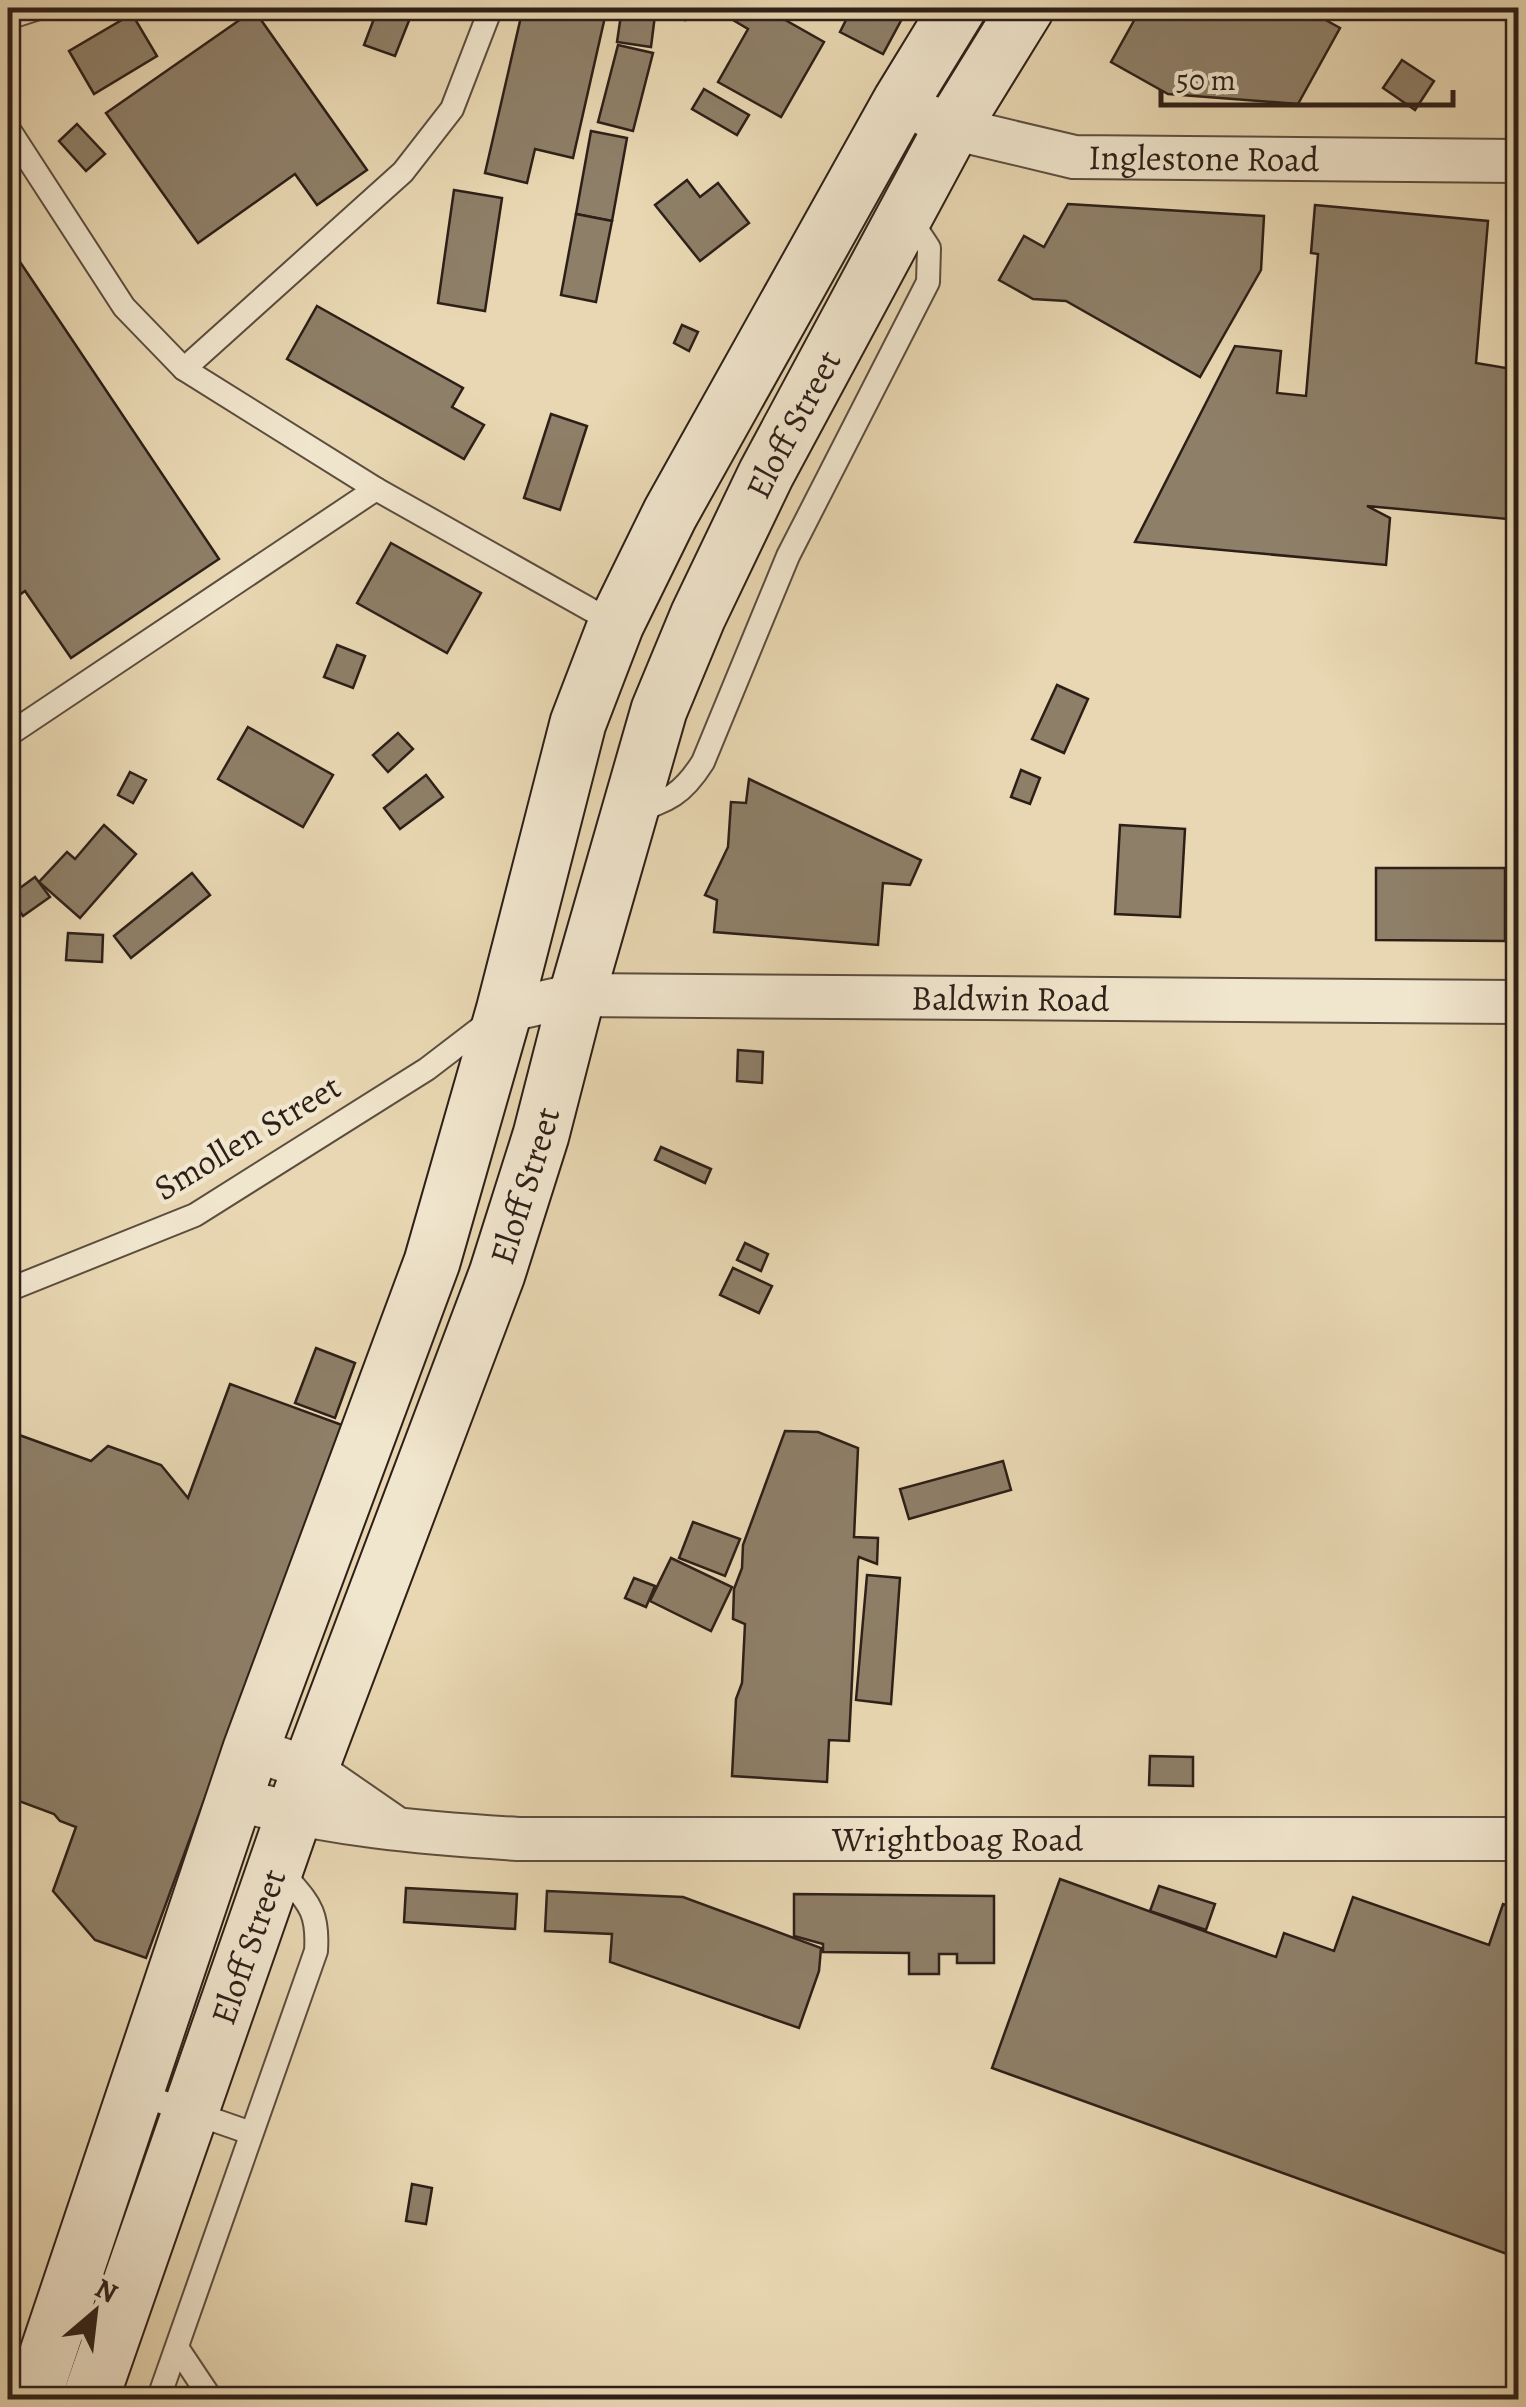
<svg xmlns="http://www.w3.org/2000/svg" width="1526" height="2407" font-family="Alegreya,serif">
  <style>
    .building { fill: #8e7f68; stroke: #2d1f18; stroke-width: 2.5 }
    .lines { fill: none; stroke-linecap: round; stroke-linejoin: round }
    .lane-casing { stroke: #5c4d3e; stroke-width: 26 }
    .street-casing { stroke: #5c4d3e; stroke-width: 46 }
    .secondary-casing { stroke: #2d1f18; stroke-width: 59 }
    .lane { stroke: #f0e5cd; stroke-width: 22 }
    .street { stroke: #f0e5cd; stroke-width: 42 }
    .secondary { stroke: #f0e5cd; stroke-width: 55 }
    .labels { text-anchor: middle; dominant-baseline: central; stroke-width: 9; stroke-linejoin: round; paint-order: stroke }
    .street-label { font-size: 35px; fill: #2d1f18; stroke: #f0e5cd }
  </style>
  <rect width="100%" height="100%" fill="#e8d7b2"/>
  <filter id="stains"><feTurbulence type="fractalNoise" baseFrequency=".002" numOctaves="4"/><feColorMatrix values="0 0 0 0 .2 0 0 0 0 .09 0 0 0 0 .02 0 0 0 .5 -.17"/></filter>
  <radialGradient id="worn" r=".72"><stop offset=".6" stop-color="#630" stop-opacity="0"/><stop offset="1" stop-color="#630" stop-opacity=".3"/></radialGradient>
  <g class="building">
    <polygon points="378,8 414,8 395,56 364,45"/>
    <polygon points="523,8 607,8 573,158 535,149 527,183 485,173"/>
    <polygon points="622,8 686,8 685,20 655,15 651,47 617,42"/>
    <polygon points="733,8 764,8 824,42 781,117 718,82 748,29 728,17"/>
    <polygon points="852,8 889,8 904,15 883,54 840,32"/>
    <polygon points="1141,8 1304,8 1340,28 1298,104 1168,94 1111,62"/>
    <polygon points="254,10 367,170 317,205 295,174 198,243 106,113"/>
    <polygon points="132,14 157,56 94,94 69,51"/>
    <polygon points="618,45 653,53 633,131 598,122"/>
    <polygon points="1402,60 1434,81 1415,110 1383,88"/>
    <polygon points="704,89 749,115 737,135 692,109"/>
    <polygon points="77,124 105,154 86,171 59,141"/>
    <polygon points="591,131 627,138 612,221 576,214"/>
    <polygon points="687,180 700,197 718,183 749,223 700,261 655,205"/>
    <polygon points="454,190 502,198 485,311 438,303"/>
    <polygon points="1068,204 1264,216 1261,270 1200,377 1066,301 1033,299 999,280 1024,236 1044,247"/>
    <polygon points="1315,205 1488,221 1476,363 1518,370 1518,520 1367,506 1390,518 1386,565 1135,542 1235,346 1281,351 1277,393 1306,396 1318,254 1311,253"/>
    <polygon points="576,214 612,221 596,302 561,295"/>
    <polygon points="8,244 219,559 71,658 25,591 8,603"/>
    <polygon points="317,306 463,388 452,407 484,425 464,459 287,359"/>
    <polygon points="682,325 698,332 689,351 674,343"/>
    <polygon points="551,414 587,426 560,510 524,498"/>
    <polygon points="391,543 481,593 447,653 357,603"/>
    <polygon points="337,645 365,656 353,688 324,677"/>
    <polygon points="1057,685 1088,699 1064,753 1032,739"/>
    <polygon points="248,727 333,775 303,827 218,779"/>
    <polygon points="398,733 413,749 388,772 373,755"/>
    <polygon points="1021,770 1040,778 1030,804 1011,797"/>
    <polygon points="130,772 146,780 133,803 118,795"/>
    <polygon points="426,775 443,797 400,829 384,808"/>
    <polygon points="749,779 921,860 910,885 883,883 878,945 714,932 717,900 705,895 728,847 731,802 746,803"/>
    <polygon points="104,825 136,854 80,918 39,882 67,852 75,859"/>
    <polygon points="1120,825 1185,829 1180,917 1115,914"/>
    <polygon points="1376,868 1505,868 1505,941 1376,940"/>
    <polygon points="192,873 210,895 131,958 114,936"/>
    <polygon points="35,877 50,897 23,916 9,896"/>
    <polygon points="68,933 103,935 102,962 66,960"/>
    <polygon points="738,1050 763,1052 762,1083 737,1081"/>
    <polygon points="661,1147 711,1169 705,1183 655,1160"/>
    <polygon points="745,1243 768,1254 761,1271 737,1260"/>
    <polygon points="733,1268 772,1286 759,1313 720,1295"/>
    <polygon points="316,1348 355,1363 335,1418 295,1403"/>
    <polygon points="230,1384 342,1425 146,1958 95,1940 53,1891 76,1827 60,1821 54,1814 8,1797 8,1435 11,1432 91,1461 108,1446 161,1465 188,1498"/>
    <polygon points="785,1431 818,1432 858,1448 854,1537 878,1538 877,1564 859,1557 858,1560 849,1741 829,1740 827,1782 732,1776 736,1699 742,1683 745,1624 733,1619 734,1589 742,1568 743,1545"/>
    <polygon points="1003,1461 1011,1490 909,1519 900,1489"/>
    <polygon points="693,1522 740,1539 725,1576 679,1558"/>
    <polygon points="671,1558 732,1587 711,1631 650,1601"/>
    <polygon points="867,1575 900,1578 891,1704 856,1700"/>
    <polygon points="634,1578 655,1586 646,1607 625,1598"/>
    <polygon points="1150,1756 1193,1757 1193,1786 1149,1785"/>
    <polygon points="1060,1879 1276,1957 1284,1933 1334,1951 1353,1897 1489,1945 1503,1904 1518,1909 1518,2258 992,2068"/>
    <polygon points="1159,1886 1215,1904 1206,1930 1150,1911"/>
    <polygon points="406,1888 517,1894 515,1929 404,1922"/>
    <polygon points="547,1891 683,1897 821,1948 819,1971 799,2028 610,1962 612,1934 545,1931"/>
    <polygon points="794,1894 994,1896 994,1963 957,1963 957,1954 939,1954 939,1974 909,1974 909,1953 823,1952 823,1944 794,1936"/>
    <polygon points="412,2184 432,2188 426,2224 406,2221"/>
  </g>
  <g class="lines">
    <defs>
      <g id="lane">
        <polyline points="8,18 39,8"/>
        <polyline points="8,128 124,307 184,369 376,489 616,624"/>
        <polyline points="184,369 403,172 452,109 491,8"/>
        <polyline points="8,735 376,489"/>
        <path d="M633 812C669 800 682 795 703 762L788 556 928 282 929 248 908 216"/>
        <polyline points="8,1290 195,1215 427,1069 491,1020"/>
        <polyline points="136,2093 251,2133"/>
        <polyline points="178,2349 212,2400"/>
        <path d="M158 2400 316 1951C319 1906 305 1901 279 1868"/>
      </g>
      <g id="street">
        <path id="s1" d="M928 116 952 128 1074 157 1518 161"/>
        <path id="s2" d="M504 1011 577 995 1518 1002"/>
        <polyline points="251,1749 310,1769 391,1825"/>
        <path id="s3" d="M236 1799C327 1825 423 1833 518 1839H1518"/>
      </g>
      <g id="secondary">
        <polyline points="32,2400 251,1749 432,1262 504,1011 578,723 616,624 670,514 901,101 958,8"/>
        <path id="s4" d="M90 2400 310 1769 497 1274 541 1135 577 995 659 710 698 616 766 474 952 128 1026 8"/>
      </g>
    </defs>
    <use href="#lane" class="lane-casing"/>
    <use href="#street" class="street-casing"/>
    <use href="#secondary" class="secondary-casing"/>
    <use href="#lane" class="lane"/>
    <use href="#street" class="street"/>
    <use href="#secondary" class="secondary"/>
  </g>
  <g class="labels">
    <g class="street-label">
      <text stroke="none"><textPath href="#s1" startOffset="282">Inglestone Road</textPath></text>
      <text stroke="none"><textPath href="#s4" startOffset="2100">Eloff Street</textPath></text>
      <text stroke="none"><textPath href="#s2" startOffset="508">Baldwin Road</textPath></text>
      <text transform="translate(247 1137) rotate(-31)">Smollen Street</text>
      <text stroke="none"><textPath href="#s4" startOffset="1290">Eloff Street</textPath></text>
      <text stroke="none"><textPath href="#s3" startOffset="725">Wrightboag Road</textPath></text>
      <text stroke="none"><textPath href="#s4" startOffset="480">Eloff Street</textPath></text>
    </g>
  </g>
  <rect width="1526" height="2407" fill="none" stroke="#e8d7b2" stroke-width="40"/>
  <rect x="10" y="10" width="1506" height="2387" fill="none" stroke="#2d1f18" stroke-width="5"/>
  <rect x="20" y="20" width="1486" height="2367" fill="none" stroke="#2d1f18" stroke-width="2.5"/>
  <g transform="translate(95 2312) rotate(28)" stroke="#f0e5cd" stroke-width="8" paint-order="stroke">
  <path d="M0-8L18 38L0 25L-18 38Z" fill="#2d1f18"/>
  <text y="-15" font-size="28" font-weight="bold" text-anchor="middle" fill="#2d1f18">N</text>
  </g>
  <path d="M1161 90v15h292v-15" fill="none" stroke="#2d1f18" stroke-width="5"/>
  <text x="1176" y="90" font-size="30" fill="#2d1f18" stroke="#f0e5cd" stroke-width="8" paint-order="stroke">50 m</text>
  <rect width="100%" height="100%" filter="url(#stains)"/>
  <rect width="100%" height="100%" fill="url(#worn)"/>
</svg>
